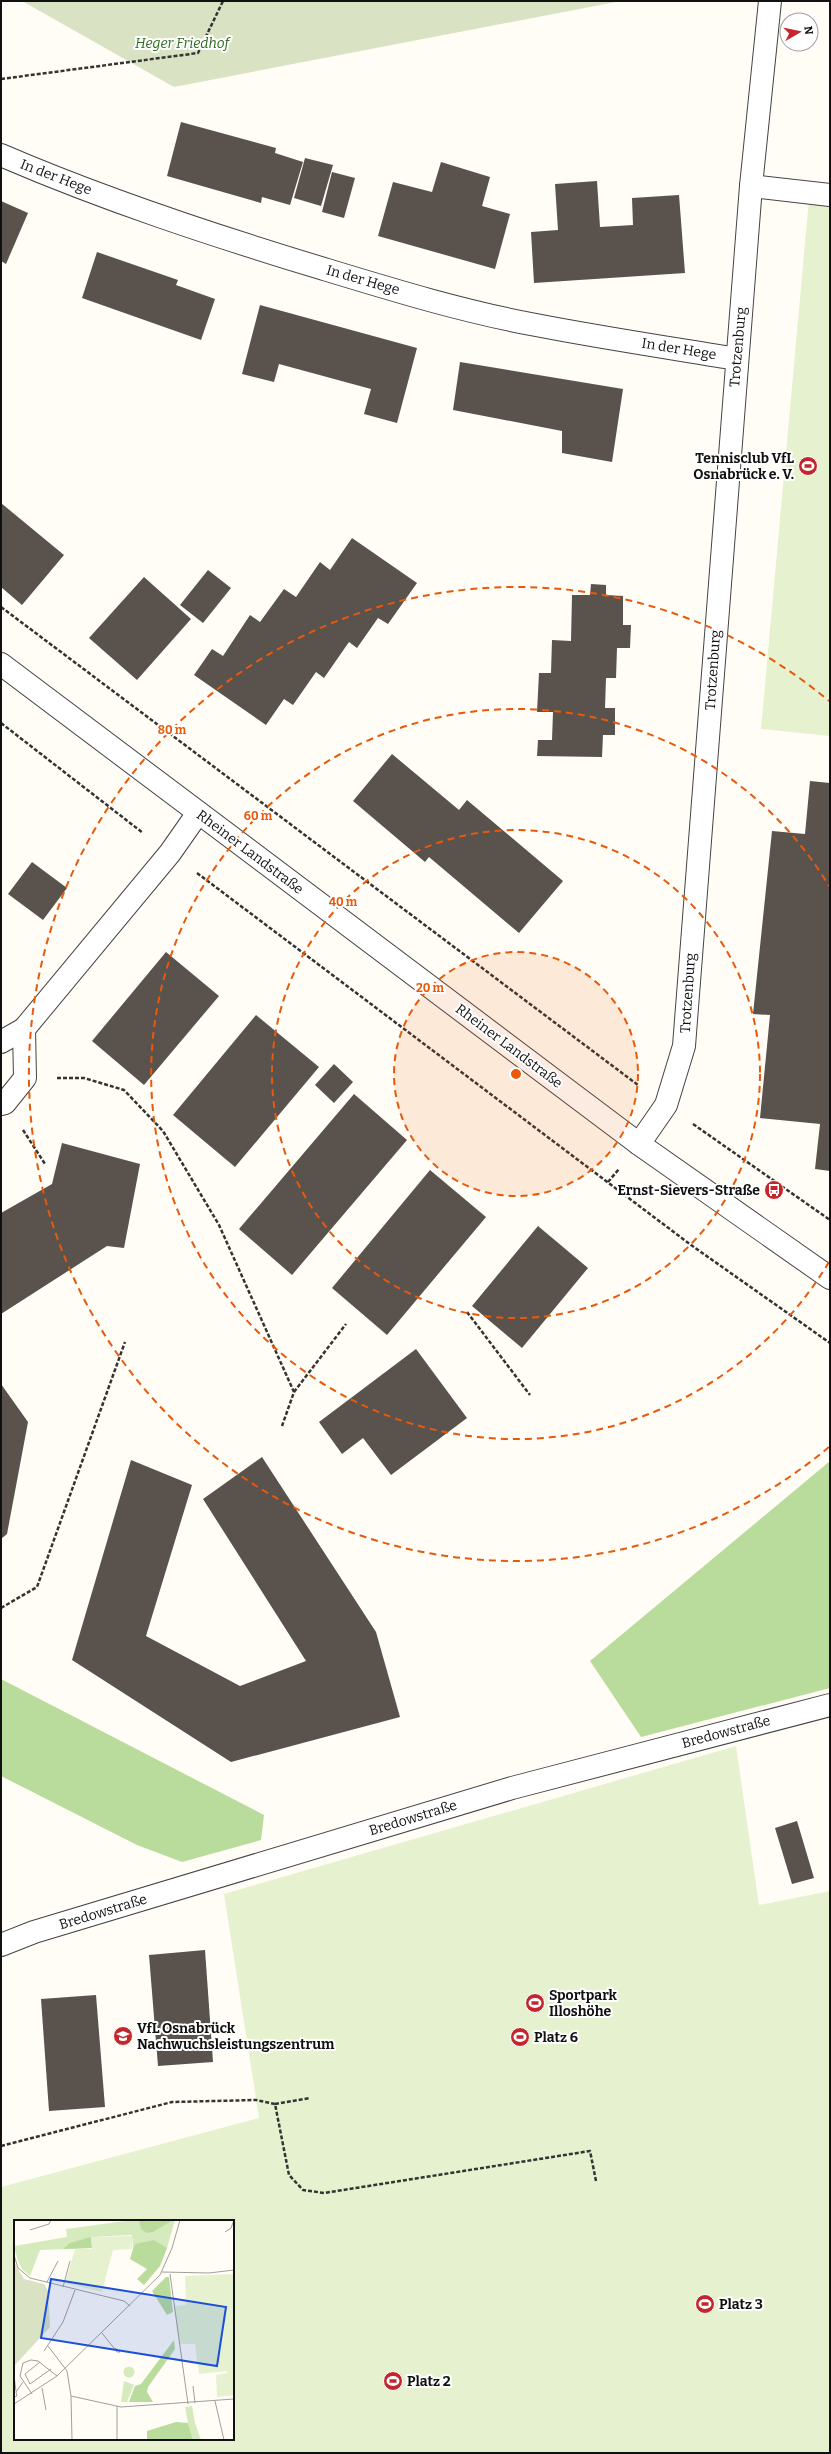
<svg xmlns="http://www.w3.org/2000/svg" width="831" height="2454" font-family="Bitter,serif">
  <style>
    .forest { fill: #b9dc9c }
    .cemetery { fill: #d9e3c4 }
    .pitch { fill: #e6f2cf; fill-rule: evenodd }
    .building { fill: #5a524d }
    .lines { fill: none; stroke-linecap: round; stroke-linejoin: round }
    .service-casing { stroke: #444; stroke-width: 24 }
    .minor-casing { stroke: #444; stroke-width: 24 }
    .tertiary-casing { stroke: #444; stroke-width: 24 }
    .path { stroke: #333; stroke-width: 2.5; stroke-dasharray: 4 2; stroke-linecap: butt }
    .service { stroke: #fff; stroke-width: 22 }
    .minor { stroke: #fff; stroke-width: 22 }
    .tertiary { stroke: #fff; stroke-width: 22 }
    .ring { fill: none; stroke: #e8590c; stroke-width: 2; stroke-dasharray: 7 5 }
    .labels { text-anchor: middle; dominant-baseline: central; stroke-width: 4; stroke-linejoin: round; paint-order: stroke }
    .park-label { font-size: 14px; font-style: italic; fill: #2f6b1f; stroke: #fff }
    .street-label { font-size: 14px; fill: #111; stroke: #fff }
    .poi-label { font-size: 14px; font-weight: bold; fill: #111; stroke: #fff; text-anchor: start }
    .inset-road { fill: none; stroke: #a09f9a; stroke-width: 1 }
    .view { fill: #1d4ed8; fill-opacity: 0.15; stroke: #1d4ed8; stroke-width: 2 }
    .inset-edge { fill: none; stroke: #111; stroke-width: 2 }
    .centre { fill: #e8590c; stroke: #fff; stroke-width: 2 }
    .ring-label { font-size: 12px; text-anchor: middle; font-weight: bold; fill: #e8590c; stroke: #fff; stroke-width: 4; stroke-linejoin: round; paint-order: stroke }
  </style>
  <rect width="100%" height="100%" fill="#fffdf5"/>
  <g class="forest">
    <polygon points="830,1461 830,1688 641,1737 590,1661"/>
    <polygon points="1,1679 264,1815 261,1840 182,1862 137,1845 1,1776"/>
  </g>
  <polygon class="cemetery" points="22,1 621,1 174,87"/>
  <g class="pitch">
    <polygon points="809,199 830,202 830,736 761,729"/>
    <path d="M736 1746 759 1905 830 1891V2453H1V2187L259 2118 224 1894ZM15 2221H233V2439H15Z"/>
  </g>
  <g class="building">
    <polygon points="181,122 276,148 275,153 303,162 290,205 262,197 261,203 167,176"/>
    <polygon points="305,158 333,165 321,206 294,198"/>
    <polygon points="441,162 490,177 482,206 510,214 495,269 378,236 393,182 432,192"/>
    <polygon points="332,172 355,178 344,218 322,212"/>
    <polygon points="597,181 600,227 633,225 632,198 679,195 685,273 534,283 531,232 558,230 555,184"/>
    <polygon points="1,201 28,213 6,264 1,261"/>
    <polygon points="97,252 178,280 176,285 215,299 201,340 82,298"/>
    <polygon points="260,305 417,348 397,423 364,414 371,389 279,364 274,382 242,374"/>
    <polygon points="460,362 623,389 612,462 562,453 562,431 453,410"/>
    <polygon points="1,503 64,555 22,605 1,587"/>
    <polygon points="352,538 417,583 388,624 378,618 357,648 349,642 324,678 316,672 293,705 284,699 266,725 194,675 212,649 223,656 250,615 260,622 284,589 296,597 320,562 330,570"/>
    <polygon points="208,570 231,588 203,623 180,605"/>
    <polygon points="144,577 191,619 137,680 89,638"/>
    <polygon points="591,584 606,585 606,595 623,596 623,625 631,625 630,648 617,648 616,678 606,678 605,708 615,708 615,735 603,735 602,757 537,756 538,740 552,740 553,712 537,712 539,673 551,673 552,640 571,641 572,595 590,595"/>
    <polygon points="392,754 459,810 467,800 563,881 519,933 429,857 425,862 353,801"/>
    <polygon points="810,781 830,783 830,1171 815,1169 820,1124 760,1118 770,1015 753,1014 772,831 805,834"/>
    <polygon points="32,862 67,888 43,920 8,894"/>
    <polygon points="166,952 219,996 144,1085 92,1041"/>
    <polygon points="256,1015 319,1067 235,1167 173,1115"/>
    <polygon points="334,1064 353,1082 334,1103 315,1085"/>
    <polygon points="354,1094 407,1140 292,1275 239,1229"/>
    <polygon points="62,1143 140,1164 124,1248 107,1246 1,1314 1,1213 52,1184"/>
    <polygon points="430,1170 486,1217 387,1335 332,1288"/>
    <polygon points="538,1226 588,1268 522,1348 472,1306"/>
    <polygon points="416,1349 467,1418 391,1475 363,1438 342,1454 319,1422"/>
    <polygon points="1,1384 28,1422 7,1534 1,1539"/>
    <polygon points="262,1457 376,1632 400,1717 231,1762 72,1660 131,1460 192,1485 146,1636 240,1686 306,1661 203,1499"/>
    <polygon points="797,1821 814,1878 792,1884 775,1828"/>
    <polygon points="205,1950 213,2062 158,2066 149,1955"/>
    <polygon points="96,1995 105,2107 49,2111 41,1999"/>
  </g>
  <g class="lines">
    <defs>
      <g id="service">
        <polyline points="751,186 830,195"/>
        <polyline points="1,1042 24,1029 170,853 198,813"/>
        <polyline points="1,1104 5,1103 25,1078 24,1029"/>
      </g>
      <g id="minor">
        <path d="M1 155C105 200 215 236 324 269 393 290 465 312 536 325 603 338 670 348 737 359"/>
        <polyline points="639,1144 666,1105 684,1046 751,186 770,1"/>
        <polyline points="1,1945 34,1932 512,1788 830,1705"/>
      </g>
      <polyline id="tertiary" points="1,664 639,1144 830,1278"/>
    </defs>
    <use href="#service" class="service-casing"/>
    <use href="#minor" class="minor-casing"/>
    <use href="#tertiary" class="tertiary-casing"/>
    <g class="path">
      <polyline points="1,79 198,53 223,1"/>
      <polyline points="1,607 638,1085"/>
      <polyline points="1,723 143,833"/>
      <polyline points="197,873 691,1245 830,1343"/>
      <polyline points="57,1078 84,1078 124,1090 163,1131 219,1225 294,1392 282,1426"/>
      <polyline points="693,1124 830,1220"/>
      <polyline points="23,1130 45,1164"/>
      <polyline points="608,1182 619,1169"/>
      <polyline points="467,1312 530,1395"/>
      <polyline points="294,1392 346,1324"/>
      <polyline points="1,1608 37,1587 125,1342"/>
      <polyline points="275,2104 310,2098"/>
      <polyline points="1,2146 172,2102 256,2100 275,2104 289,2175 303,2190 324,2193 590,2151 596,2181"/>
    </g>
    <use href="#service" class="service"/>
    <use href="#minor" class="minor"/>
    <use href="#tertiary" class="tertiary"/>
  </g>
  <circle cx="516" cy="1074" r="122" fill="#e8590c" fill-opacity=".12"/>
  <g class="ring">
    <circle cx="516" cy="1074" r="122"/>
    <circle cx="516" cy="1074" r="244"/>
    <path d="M829 1262A365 365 0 1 1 829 886"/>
    <path d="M829 1447A487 487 0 1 1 829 701"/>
  </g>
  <defs>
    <symbol id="stadium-disc" viewBox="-11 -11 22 22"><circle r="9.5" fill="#c4262e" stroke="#fff"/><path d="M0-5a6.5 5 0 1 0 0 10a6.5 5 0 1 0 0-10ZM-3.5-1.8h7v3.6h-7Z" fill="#fff"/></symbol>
    <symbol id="bus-disc" viewBox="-11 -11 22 22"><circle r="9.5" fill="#c4262e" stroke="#fff"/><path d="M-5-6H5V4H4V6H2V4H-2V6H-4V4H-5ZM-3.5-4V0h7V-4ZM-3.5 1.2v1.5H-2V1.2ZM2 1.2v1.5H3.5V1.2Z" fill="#fff"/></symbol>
    <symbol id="school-disc" viewBox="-11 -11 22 22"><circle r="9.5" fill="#c4262e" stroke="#fff"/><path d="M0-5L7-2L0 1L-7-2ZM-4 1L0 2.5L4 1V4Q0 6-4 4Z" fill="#fff"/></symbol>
  </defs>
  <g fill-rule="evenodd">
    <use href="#stadium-disc" x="797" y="455" width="22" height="22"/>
    <use href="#bus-disc" x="763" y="1179" width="22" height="22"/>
    <use href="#stadium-disc" x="524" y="1992" width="22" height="22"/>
    <use href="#school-disc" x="112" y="2025" width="22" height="22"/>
    <use href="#stadium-disc" x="509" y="2026" width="22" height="22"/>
    <use href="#stadium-disc" x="694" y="2293" width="22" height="22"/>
    <use href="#stadium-disc" x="382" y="2370" width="22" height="22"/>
  </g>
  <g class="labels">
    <g class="park-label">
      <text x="182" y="43">Heger Friedhof</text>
    </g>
    <g class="street-label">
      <text transform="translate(56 177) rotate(21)">In der Hege</text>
      <text transform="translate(363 280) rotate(16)">In der Hege</text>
      <text transform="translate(738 347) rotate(-85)">Trotzenburg</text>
      <text transform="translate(679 349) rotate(9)">In der Hege</text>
      <text transform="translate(713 670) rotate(-86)">Trotzenburg</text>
      <text transform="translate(250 852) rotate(37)">Rheiner Landstraße</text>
      <text transform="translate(688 993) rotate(-86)">Trotzenburg</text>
      <text transform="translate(509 1046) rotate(37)">Rheiner Landstraße</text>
      <text transform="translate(726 1732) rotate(-15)">Bredowstraße</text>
      <text transform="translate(413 1818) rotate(-17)">Bredowstraße</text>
      <text transform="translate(103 1912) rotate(-17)">Bredowstraße</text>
    </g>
    <g class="poi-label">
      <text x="794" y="458" text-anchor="end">Tennisclub VfL<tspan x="794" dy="16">Osnabrück e. V.</tspan></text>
      <text x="760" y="1190" text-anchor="end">Ernst-Sievers-Straße</text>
      <text x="549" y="1995">Sportpark<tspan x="549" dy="16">Illoshöhe</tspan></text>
      <text x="137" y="2028">VfL Osnabrück<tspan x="137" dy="16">Nachwuchsleistungszentrum</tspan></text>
      <text x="534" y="2037">Platz 6</text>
      <text x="719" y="2304">Platz 3</text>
      <text x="407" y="2381">Platz 2</text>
    </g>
  </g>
  <g transform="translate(14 2220)">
    <rect width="220" height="220" fill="#fffdf5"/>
    <path d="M119 0H161L153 28 119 29 118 15 77 17 78 28 26 30 16 56 8 49 4 41 0 26 53 17 52 9ZM109.5 152a5.5 5.5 0 1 1 11 0a5.5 5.5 0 1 1-11 0ZM110 161 120 165 113 182H107ZM178 186 181 203 187 220H179L174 203 171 187Z" fill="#d5ebbd"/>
    <path d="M125 0H159L139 12 133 13 127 9ZM77 17 78 28 49 29 56 23ZM140 20 153 28 146 46 130 65 123 59 133 49 116 39 119 29 121 24ZM152 57H155L159 92 153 95 138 71ZM160 120 161 129 134 167 133 172 139 182H115L121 166 127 164ZM162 202 174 203 179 220H133V211Z" fill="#b9dc9c"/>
    <path d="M0 42 10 59 30 64 34 71 36 107 0 146Z" fill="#d9e3c4"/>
    <path d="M118 16V29L99 30 88 72 51 63 61 29H78L77 17ZM220 54V175L203 177 202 155 213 153V151L185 154 181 124H165L160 86 172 85 171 56Z" fill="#e6f2cf"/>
    <path class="inset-road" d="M16 10 35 4 37 0M211 12 217 8 220 0M0 35 4 48 16 58 110 81 116 86M148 52 195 53 220 50M156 54 174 184M33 62 44 41M49 67 56 41M88 113 103 132H106L101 128M34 126 53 151 57 176 58 220M30 131 49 102 61 70M26 142 11 154 16 164 37 149M0 156 2 171M179 166 181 183M28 168 32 190M18 174 6 156 9 143 17 140 24 141 43 156M57 176 107 187 220 179M0 177 3 176 2 172 9 162M201 181 210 220M0 184 43 156 146 55 158 28 166 0M103 186V220"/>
    <path class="view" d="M37 59 212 87 203 146 27 118Z"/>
    <rect width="220" height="220" class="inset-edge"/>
  </g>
  <circle cx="516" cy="1074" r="6" class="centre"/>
  <g class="ring-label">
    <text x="172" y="734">80 m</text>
    <text x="258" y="820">60 m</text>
    <text x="343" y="906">40 m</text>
    <text x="430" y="992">20 m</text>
  </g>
  <rect width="831" height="2454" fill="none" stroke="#111111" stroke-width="4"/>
  <g transform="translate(799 32) rotate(81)"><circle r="19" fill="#ffffff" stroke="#a0a0a0"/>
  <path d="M0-3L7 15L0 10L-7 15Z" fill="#c4262e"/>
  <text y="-6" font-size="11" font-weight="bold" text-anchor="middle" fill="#111111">N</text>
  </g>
</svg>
